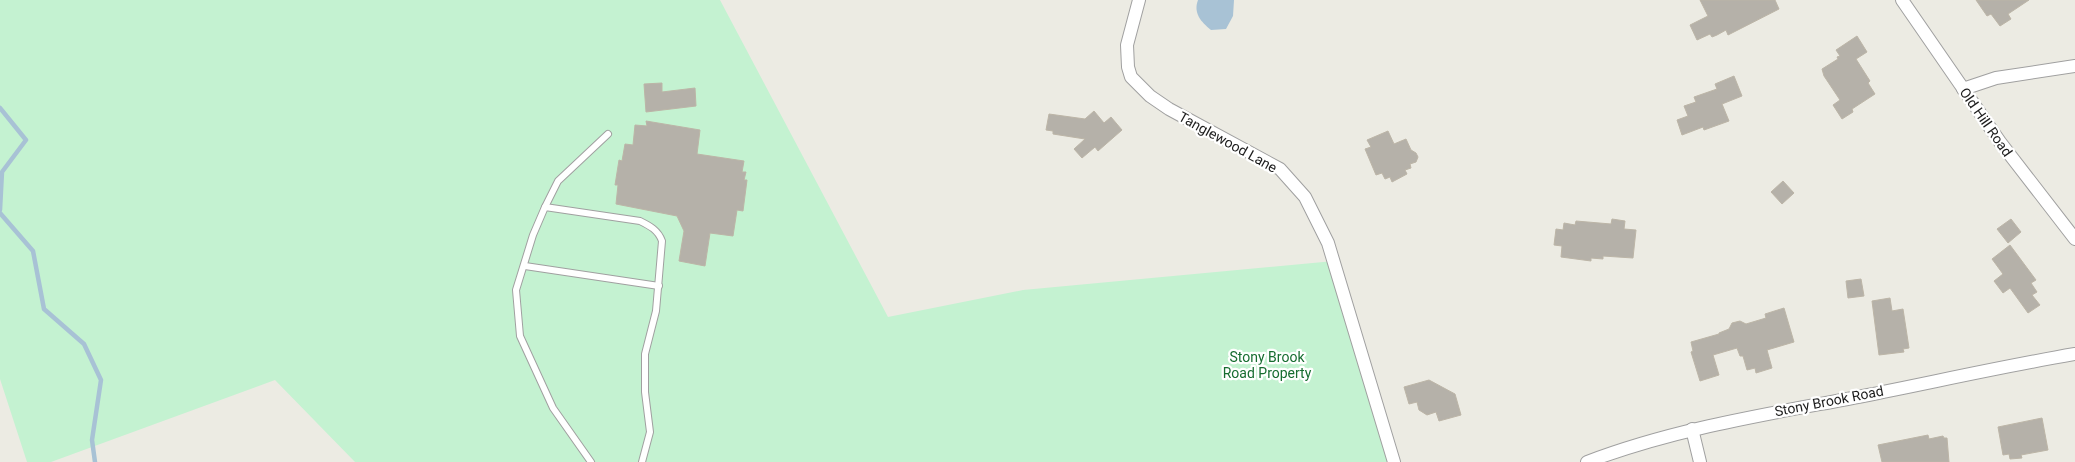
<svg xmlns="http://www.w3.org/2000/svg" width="2075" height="462" font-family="Roboto,sans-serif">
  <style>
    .park { fill: #c4f2d1 }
    .water { fill: #a8c2d5 }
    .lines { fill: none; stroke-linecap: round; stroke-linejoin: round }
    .stream { stroke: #a8c2d5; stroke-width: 4.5 }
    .building { fill: #b5b1a9; stroke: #bcb5a7 }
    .lane-casing { stroke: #a0a0a0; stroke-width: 8 }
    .street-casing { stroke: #a0a0a0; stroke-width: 14 }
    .lane { stroke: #fff; stroke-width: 6 }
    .street { stroke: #fff; stroke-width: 12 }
    .labels { text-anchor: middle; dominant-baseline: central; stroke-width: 4.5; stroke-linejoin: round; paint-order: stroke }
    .street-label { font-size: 14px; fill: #1c1c1c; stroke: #fff }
    .park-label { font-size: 14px; fill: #176d30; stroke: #fff }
  </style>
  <rect width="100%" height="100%" fill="#ecebe3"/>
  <polygon class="park" points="0,0 720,0 888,317 1023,290 1334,261 1392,462 355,462 275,380 51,462 27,462 0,379"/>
  <path class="water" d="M1198 0H1234L1233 16 1226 29 1211 30C1201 22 1193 13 1198 0Z"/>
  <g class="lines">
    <g class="stream">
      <polyline points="0,108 26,140 2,172 0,210"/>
      <polyline points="0,213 33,251 44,309 84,344 101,380 92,440 95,462"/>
    </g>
  </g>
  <g class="building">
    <polygon points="1700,0 1775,0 1779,9 1728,35 1726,30 1717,35 1712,37 1710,34 1697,40 1690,25 1708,16"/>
    <polygon points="1976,0 2029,0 2008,14 2011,19 2000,26 1991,14 1987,16"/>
    <polygon points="1857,36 1867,52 1856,59 1870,81 1868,83 1875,94 1852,109 1853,112 1842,119 1833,105 1840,100 1824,76 1822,69 1838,59 1837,57 1840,56 1836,50"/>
    <polygon points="1734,76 1742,96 1722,104 1729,121 1704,130 1703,127 1682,135 1677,120 1688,116 1684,106 1696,102 1694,97 1717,89 1715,84"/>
    <polygon points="662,83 662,92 695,88 696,106 646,112 644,84"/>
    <polygon points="1094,111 1104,123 1111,117 1122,130 1098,151 1095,147 1082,158 1074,149 1085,139 1053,134 1053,131 1046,130 1049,114 1085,119"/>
    <polygon points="646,121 700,130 697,154 744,161 742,172 746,172 744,180 747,180 743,211 737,210 733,236 710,233 705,266 679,261 684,231 677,216 616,204 618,185 615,185 619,160 622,161 625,144 633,145 635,125 647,126"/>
    <polygon points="1388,131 1394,144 1406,139 1411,150 1416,153 1418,157 1416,162 1410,164 1411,168 1405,170 1407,174 1392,182 1390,177 1385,179 1382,173 1376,175 1365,149 1371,147 1367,140"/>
    <polygon points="1783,181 1794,193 1782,204 1771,192"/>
    <polygon points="1612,219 1625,221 1624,229 1636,230 1633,258 1603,256 1603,259 1591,258 1591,261 1561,257 1562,246 1554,245 1556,229 1563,230 1564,223 1575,225 1576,221 1611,224"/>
    <polygon points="2011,219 2021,232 2008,243 1997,229"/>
    <polygon points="2010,245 2036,280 2031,283 2037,292 2032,295 2040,305 2028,313 2010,288 2003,293 1994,281 2003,274 1992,259"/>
    <polygon points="1861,279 1864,296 1848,298 1846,281"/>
    <polygon points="1890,298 1892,311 1903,309 1909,348 1903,349 1904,352 1879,355 1872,301"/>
    <polygon points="1784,308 1794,342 1767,350 1772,368 1756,373 1755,368 1747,370 1743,356 1740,356 1737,348 1713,355 1719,375 1700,381 1691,352 1693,351 1691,342 1719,334 1719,333 1729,329 1732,323 1740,321 1746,324 1766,318 1765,314"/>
    <polygon points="1429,380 1455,394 1461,415 1439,421 1436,412 1427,415 1419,410 1417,402 1409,404 1404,387"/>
    <polygon points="2042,418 2048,450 2021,455 2022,458 2010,459 2009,454 2003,455 1998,427"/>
    <polygon points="1928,435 1929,439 1943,436 1944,438 1947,438 1949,462 1882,462 1878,445"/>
  </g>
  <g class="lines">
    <defs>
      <g id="lane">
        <polyline points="545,207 558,181 608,134"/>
        <polyline points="525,266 659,286"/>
        <path d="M591 462 553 408 520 336 516 290 533 235 545 207 640 221C650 226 658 230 662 241L656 311 645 354V392L650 432 642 462"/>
      </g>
      <g id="street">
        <polyline points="1139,0 1127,45 1128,67 1131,77 1150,96 1169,109 1280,169 1305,197 1328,243 1394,462"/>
        <polyline points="1902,0 2000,142 2075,239"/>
        <polyline points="1963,89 1996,78 2075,66"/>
        <polyline points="1692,429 1700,462"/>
        <path d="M1587 462C1676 428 1769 414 1863 396 1934 382 2004 366 2075 354"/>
      </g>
    </defs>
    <use href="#lane" class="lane-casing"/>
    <use href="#street" class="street-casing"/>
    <use href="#lane" class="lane"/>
    <use href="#street" class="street"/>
  </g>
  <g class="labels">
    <g class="street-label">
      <text transform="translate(1986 122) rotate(55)">Old Hill Road</text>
      <text transform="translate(1228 142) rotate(29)">Tanglewood Lane</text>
      <text transform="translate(1829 401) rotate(-11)">Stony Brook Road</text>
    </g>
    <g class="park-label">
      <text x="1267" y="357">Stony Brook<tspan x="1267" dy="16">Road Property</tspan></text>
    </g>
  </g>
</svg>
